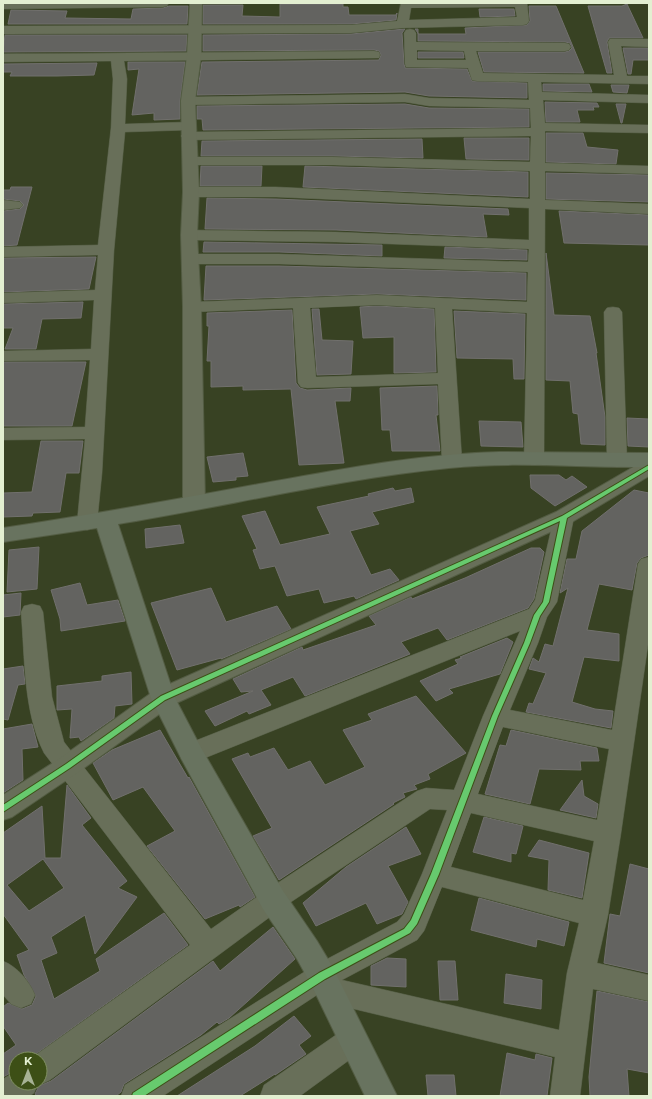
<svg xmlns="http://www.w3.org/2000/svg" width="652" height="1099" font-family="Montserrat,sans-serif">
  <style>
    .building { fill: #636360; stroke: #71706d; fill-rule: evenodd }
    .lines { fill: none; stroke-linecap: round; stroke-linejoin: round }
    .minor-casing { stroke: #535c43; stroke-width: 1 }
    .tertiary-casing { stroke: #535c43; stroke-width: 2 }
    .secondary-casing { stroke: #535c43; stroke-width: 2 }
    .minor { fill: #686f59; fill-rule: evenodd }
    .tertiary { fill: #686f59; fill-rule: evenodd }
    .secondary { fill: #68735f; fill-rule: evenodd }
    .cycleway-casing { stroke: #3d4f16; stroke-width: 2 }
    .cycleway { fill: #67ca6e; fill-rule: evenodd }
  </style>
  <rect width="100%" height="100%" fill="#384223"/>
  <g class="building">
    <polygon points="280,4 343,4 343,7 348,7 349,15 396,15 397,13 396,20 351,24 203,24 203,5 243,5 242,16 280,17"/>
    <polygon points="627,4 643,38 609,38 607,42 612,73 607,73 588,6 622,6"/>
    <polygon points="169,6 188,6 187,24 8,24 11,10 67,11 65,18 131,19 133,9 163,8"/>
    <polygon points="529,6 556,6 584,73 484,72 478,52 565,52 569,51 572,48 570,43 565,42 418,41 418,33 415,29 418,29 418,34 466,34 465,28 527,25 530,21"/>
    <polygon points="479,9 514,9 515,16 480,17"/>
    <polygon points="405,29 402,33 404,64 405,68 467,69 472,81 527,83 527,98 429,96 405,92 197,95 202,62 379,60 381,55 379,51 374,50 203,51 203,35 351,34"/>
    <polygon points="5,35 187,35 186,51 3,52"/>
    <polygon points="623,48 648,48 649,60 633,60 631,74 628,74"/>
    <polygon points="418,52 463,52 464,58 418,58"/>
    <polygon points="128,62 185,62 180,101 180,119 154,120 154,113 132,115 139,69 128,70"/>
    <polygon points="3,63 3,64 97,63 94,75 57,76 10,76 12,72 3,72"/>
    <polygon points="543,84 589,84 592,92 543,91"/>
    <polygon points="611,85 629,85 627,93 613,92"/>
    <polygon points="545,102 597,103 599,107 593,107 594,110 577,110 580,122 546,122"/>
    <polygon points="405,104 429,108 529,109 529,127 203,130 202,119 197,119 197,106"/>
    <polygon points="616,104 626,104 622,123 621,123"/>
    <polygon points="546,133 583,133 587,147 618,150 616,164 546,162"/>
    <polygon points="464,138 529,138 529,160 466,159"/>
    <polygon points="422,139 423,158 333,156 201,156 202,141"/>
    <polygon points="201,166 262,166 261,186 200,186"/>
    <polygon points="305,166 528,172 528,197 303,187"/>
    <polygon points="546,173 649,175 649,202 546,199"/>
    <polygon points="11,187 32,187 17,245 3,246 3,211 20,209 24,205 20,201 3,199 3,190 10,190"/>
    <polygon points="207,198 276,199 508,209 509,215 483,214 487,237 336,230 205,229"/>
    <polygon points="559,211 649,215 649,245 564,243"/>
    <polygon points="204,242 382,245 382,256 279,252 203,252"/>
    <polygon points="445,247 527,250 527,260 444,258"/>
    <polygon points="546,253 554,315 590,316 597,353 596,353 605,417 605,445 581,444 578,414 573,413 570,381 546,380"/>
    <polygon points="96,257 89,289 3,292 3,258"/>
    <polygon points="206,266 279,266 526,273 526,300 377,294 204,300"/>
    <polygon points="83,302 81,318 42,319 36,349 5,349 13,328 3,328 3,304"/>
    <polygon points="377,306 434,309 436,372 394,373 394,337 363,338 360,307"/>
    <polygon points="312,309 319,309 322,340 353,341 351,374 317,375"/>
    <polygon points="292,310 296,383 300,388 307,390 351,388 350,401 335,401 344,463 299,465 291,389 243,390 243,386 211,387 211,361 207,361 209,326 207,326 207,313"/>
    <polygon points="454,311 525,314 524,379 514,379 513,359 457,358"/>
    <polygon points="3,362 86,362 72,426 3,426"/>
    <polygon points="437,386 438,415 436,415 440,451 392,451 390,430 382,430 380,388"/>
    <polygon points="627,418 649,419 649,447 628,446"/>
    <polygon points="479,421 521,422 523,447 481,446"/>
    <polygon points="41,441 83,441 79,473 66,473 60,512 33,513 32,516 3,517 3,493 32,492"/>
    <polygon points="243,453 248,476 236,477 236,480 213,482 207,457"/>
    <polygon points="530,475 559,475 566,480 572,476 587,487 555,506 531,488"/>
    <polygon points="393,488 395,491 411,488 414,502 372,512 379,524 350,531 371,575 390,569 399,580 356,599 354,596 324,603 319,589 287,596 275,566 260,569 253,550 257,549 242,516 265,511 280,545 330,534 317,507 369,496 368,494"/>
    <polygon points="634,490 649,493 649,555 641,558 637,563 632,590 599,584 587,630 619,634 619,661 584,657 572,702 595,709 613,711 611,728 526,712 529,703 533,704 546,673 529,669 533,658 539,662 545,644 553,646 568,588 560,593 567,559 576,559 582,531"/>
    <polygon points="180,525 184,543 146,548 145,529"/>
    <polygon points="39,547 37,589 7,592 9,550"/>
    <polygon points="531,548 540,548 544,552 534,599 528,608 447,640 438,628 401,642 410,654 305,696 293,677 261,690 271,705 249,714 247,711 215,726 205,711 253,691 241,692 233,679 302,647 303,650 376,625 369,616 411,597 412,599 465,578"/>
    <polygon points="80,583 87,605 118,600 125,621 61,631 60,619 51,590"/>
    <polygon points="211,588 226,622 277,606 291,629 221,659 221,658 177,670 151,603"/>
    <polygon points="21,593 20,615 3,617 3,595"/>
    <polygon points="507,638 513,642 500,674 449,689 453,693 436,701 420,681 458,664 455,660 462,658 460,657"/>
    <polygon points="23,666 25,684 18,685 8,720 3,719 3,669"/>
    <polygon points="131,672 132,704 115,706 114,718 81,741 79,737 70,738 72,709 57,710 57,686 102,681 102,676"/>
    <polygon points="416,696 466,753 428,774 430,779 414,785 417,789 403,793 405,797 393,803 394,804 279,880 253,836 272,828 232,759 248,753 250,757 274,748 288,770 310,761 325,785 365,767 343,730 372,720 368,714"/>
    <polygon points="32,724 38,747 22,749 23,780 3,793 3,729"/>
    <polygon points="160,730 188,778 189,777 255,897 240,907 239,905 205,919 147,846 175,831 143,787 113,800 93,763 112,750"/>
    <polygon points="511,730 597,748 599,761 580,761 581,770 539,769 530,804 485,794 500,745 506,746"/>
    <polygon points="582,780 584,796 598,804 596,818 560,810"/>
    <path d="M67 785 91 818 82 825 127 881 118 888 137 897 95 954 85 915 51 937 57 953 41 960 54 999 100 971 96 959 164 913 188 945 29 1059H16V1070L3 1077V1054L16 1045 3 1026V1007L8 1003 22 1009 32 1005 36 996 24 975 17 955 29 950 3 914V833L42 806 45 858H61ZM43 859 64 888 29 911 7 885Z"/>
    <polygon points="484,817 523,826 516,854 511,853 511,862 473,852"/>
    <polygon points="406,827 421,854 388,866 408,902 402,914 377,924 366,903 316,926 303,903 346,867"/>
    <polygon points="539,840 589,853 582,898 548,890 549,860 528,856"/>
    <polygon points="630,864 649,869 649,973 604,963 610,914 620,916"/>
    <polygon points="479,898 569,922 564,946 537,939 536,947 471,930"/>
    <polygon points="273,927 295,959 229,1018 219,1024 217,1022 201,1035 124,1084 121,1092 116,1096 37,1096 35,1094 39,1086 51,1081 213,961 220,971"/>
    <polygon points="387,958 406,959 406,987 371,985 371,966"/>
    <polygon points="438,961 455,961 458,1000 440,1000"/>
    <polygon points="506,974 542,980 541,1009 504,1003"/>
    <polygon points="597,991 649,1002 649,1073 627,1069 629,1096 590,1096 589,1077"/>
    <polygon points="294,1016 311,1036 299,1045 306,1054 275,1075 275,1074 240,1096 177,1096 255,1046"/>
    <polygon points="507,1053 535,1060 536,1054 552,1058 547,1096 500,1096"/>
    <polygon points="426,1075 454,1075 456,1096 428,1096"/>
  </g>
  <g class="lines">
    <defs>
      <g id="minor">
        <polygon points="3,3 169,3 167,6 163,7 3,9"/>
        <path d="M401 3H527L529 21 527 24 523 25 402 28 351 33 3 34V26L351 25 397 21ZM515 7 517 17 409 20 411 8Z"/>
        <path d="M410 29 414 30 416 33V42L565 43 569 44 571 47 569 50 565 51H476L483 73 614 75 608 42 610 39H649V47L621 46 627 76H649V84L541 82 542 92 649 95V103L543 100 545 123 649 125V133L545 131V163L649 166V174L545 171V200L649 204V214L545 209 544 459 541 463 534 465 527 463 524 459 527 313 452 309 462 461 459 465 452 467 445 465 442 461 438 384 307 388 301 387 298 383 293 308 192 312 186 311 184 307 186 303 192 302 377 295 527 302 528 272 279 264H191L185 262 183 259 185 256 191 254H279L528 262 529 249 336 242 189 240 183 238 181 235 183 232 189 230 336 232 529 240V208L276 197H191L186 195 183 192 186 189 191 187H276L530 199V171L333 165H190L185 164 183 161 185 158 190 157H333L530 162 531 136 188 140 183 139 181 136 183 133 188 132 531 128 530 108 429 106 405 102 188 105 183 104 181 101 183 98 188 97 405 94 429 98 529 100 528 82 477 81 472 80 468 68 406 67 405 64 404 33 406 30ZM417 50 464 51 466 60H417ZM377 305 435 308 438 373 316 377 310 308Z"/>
        <polygon points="374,51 379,52 380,55 379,58 124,61 127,79 125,124 188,122 193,123 195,126 193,129 188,130 125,132 114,250 102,473 97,523 94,528 87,530 80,528 77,523 85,439 3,440 3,428 85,427 90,360 3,361 3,351 91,349 94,300 3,303 3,293 95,290 98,255 3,257 3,247 98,245 111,128 113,79 111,61 3,62 3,54"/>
        <polygon points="3,200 20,202 23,205 20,208 3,210"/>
        <polygon points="613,307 619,308 622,312 627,461 624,465 617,467 610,465 607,461 604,312 607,308"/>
        <path d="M564 510 571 512 574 517 557 602 547 617 538 643 510 710 612 730 638 564 641 559 649 557V638L621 833 608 915 597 963 649 975V1001L593 989 580 1096H550L555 1057 329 1003 319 999 317 995 163 1096H121L125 1085 312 967 397 922 404 914 422 874 447 810 430 809 282 908 50 1080 40 1085 38 1084 34 1093 30 1096H3V1079L16 1071V1083H40V1059H30L190 945 44 753C23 711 25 658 21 612L24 606 32 604 40 606 43 612 52 697 64 742 211 929 264 892 417 791 426 788 454 790 483 716 520 631 200 760 191 763 182 760 179 753 182 746 529 609 535 600 554 517 557 512ZM503 727 609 749 597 820 478 794ZM471 813 594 841 583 900 451 867ZM442 887 579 923 567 973 559 1030 342 980 417 940 424 931Z"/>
        <path d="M3 961C18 967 29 981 35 995L31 1004 21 1008 11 1004 3 995Z"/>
        <polygon points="353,1026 363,1030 368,1040 363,1050 300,1096 260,1096 264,1085 343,1030"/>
      </g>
      <g id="tertiary">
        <polygon points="190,3 202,3 201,56 195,101 199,192 197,235 201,307 205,503 201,508 194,510 187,508 183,503 183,307 181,235 183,192 181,101 187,56"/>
        <polygon points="649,460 649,476 572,522 172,705 77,773 12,817 3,820 3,795 59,759 154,691 556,512 642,462"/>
      </g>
      <path id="secondary" d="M499 452 649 453V467C582 468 515 461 449 468 338 479 228 506 118 524L175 698 200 746 283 891 317 941 332 966 397 1096H365L312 986 297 959 263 909 182 760 151 698 97 528 3 542V528C89 515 174 500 259 484 338 470 418 454 499 452Z"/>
    </defs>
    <use href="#minor" class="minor-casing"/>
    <use href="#tertiary" class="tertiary-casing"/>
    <use href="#secondary" class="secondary-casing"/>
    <use href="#minor" class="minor"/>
    <use href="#tertiary" class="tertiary"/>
    <use href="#secondary" class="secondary"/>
    <defs>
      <polygon id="cycleway" points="649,465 649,469 567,518 549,602 540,616 530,643 498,716 439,874 417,924 410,933 325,979 144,1096 132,1096 133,1093 319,973 404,929 411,920 431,874 492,716 524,643 534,615 543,602 560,521 165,700 70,768 3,812 3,805 66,764 161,696 562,516"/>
    </defs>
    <use href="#cycleway" class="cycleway-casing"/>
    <use href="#cycleway" class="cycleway"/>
  </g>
  <rect width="652" height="1099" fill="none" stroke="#e3efd1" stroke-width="8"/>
  <g transform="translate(28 1071)"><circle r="19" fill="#3d4f16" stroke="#7f8f61"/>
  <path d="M0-3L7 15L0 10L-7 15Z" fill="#a7b294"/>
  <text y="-6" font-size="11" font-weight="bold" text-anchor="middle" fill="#e3efd1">K</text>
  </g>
</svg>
